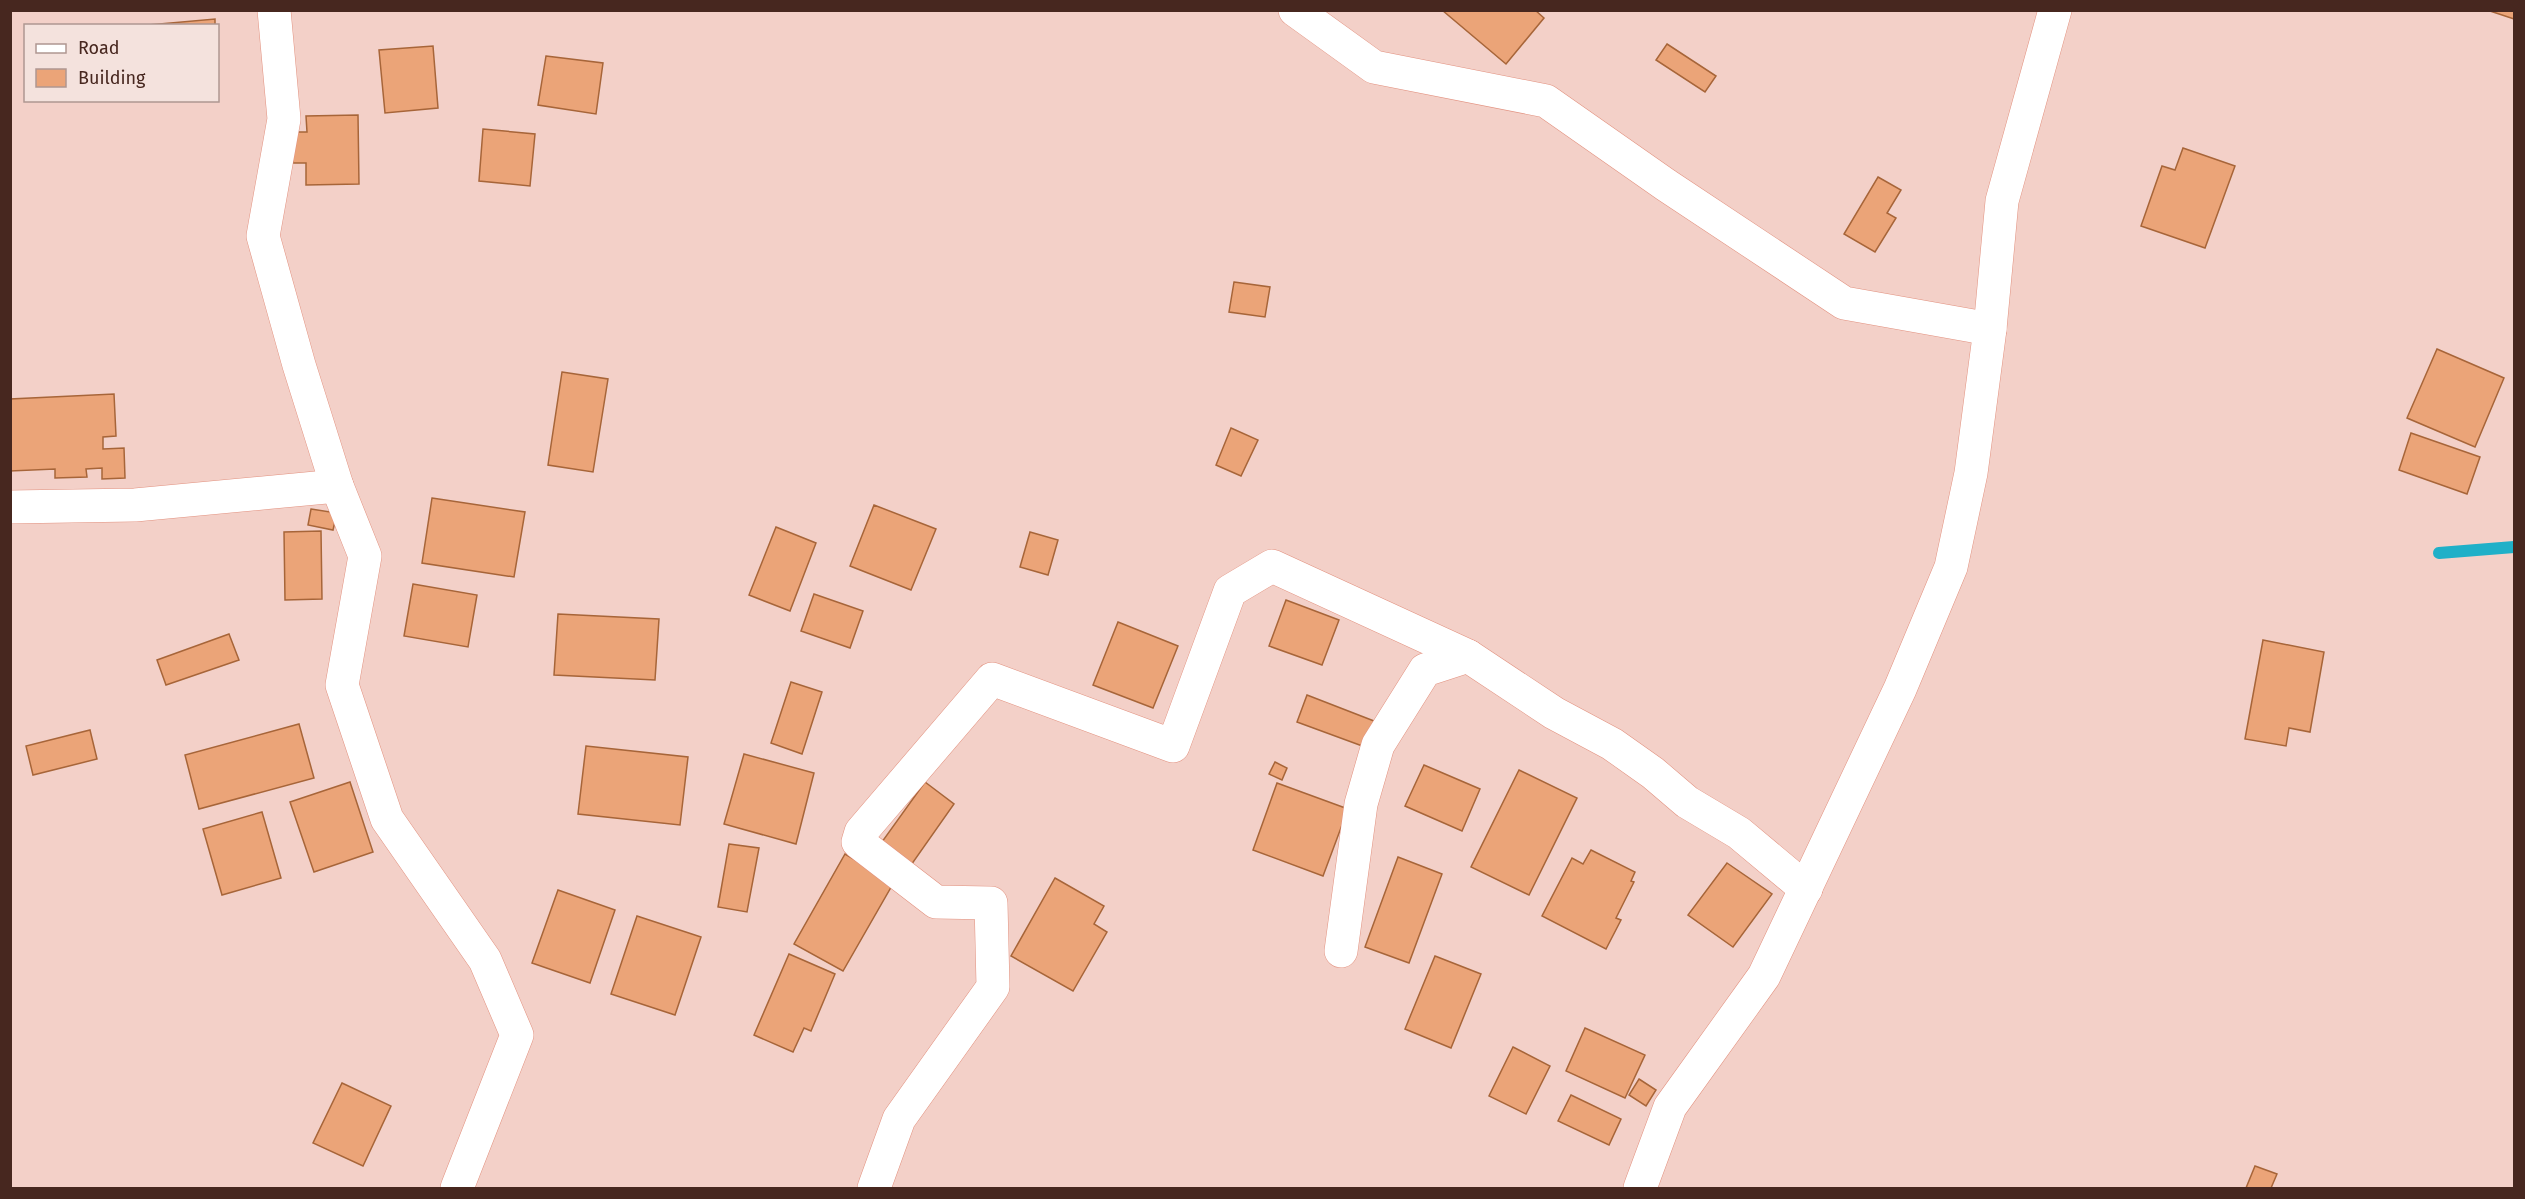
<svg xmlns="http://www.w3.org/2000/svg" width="2525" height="1199" font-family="'Fira Sans',sans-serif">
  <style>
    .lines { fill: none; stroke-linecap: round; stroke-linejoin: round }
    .stream { stroke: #1fb0c8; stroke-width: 12 }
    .building { fill: #eba478; stroke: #a76539; stroke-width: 1.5 }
    .street-casing { stroke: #e2917f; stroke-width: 34 }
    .street { stroke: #fff; stroke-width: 33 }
  </style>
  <rect width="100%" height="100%" fill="#f3d0c8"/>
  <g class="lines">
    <polyline class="stream" points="2439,553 2514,547"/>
  </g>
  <g class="building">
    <polygon points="1442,10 1535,10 1544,18 1506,64"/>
    <polygon points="2487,10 2514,10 2514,19"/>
    <polygon points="215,19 215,26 148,25"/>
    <polygon points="1667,44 1716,76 1705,92 1656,60"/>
    <polygon points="433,46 438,108 385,113 379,50"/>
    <polygon points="546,56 603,63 596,114 538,105"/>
    <polygon points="358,115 359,184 306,185 306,163 293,163 292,132 307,132 306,116"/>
    <polygon points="483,129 535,134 530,186 479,181"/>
    <polygon points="2183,148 2235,166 2205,248 2141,226 2162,166 2175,170"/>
    <polygon points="1878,177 1901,190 1887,213 1896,218 1875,252 1844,234"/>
    <polygon points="1234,282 1270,287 1265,317 1229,312"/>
    <polygon points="2437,349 2504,378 2475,447 2407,418"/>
    <polygon points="562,372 608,379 593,472 548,465"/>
    <polygon points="114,394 116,436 103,437 103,449 124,448 125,478 102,479 102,468 86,469 87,477 55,478 55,469 10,471 10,399"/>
    <polygon points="1231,428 1258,440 1241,476 1216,465"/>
    <polygon points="2411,433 2480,457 2467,494 2399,470"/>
    <polygon points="432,498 525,512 514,577 422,563"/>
    <polygon points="874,505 936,529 911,590 850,566"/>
    <polygon points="311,509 337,513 333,530 308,525"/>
    <polygon points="776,527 816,543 790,611 749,595"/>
    <polygon points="321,531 322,599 285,600 284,532"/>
    <polygon points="1030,532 1058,540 1048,575 1020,567"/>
    <polygon points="413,584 477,595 468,647 404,636"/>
    <polygon points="814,594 863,611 850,648 801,631"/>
    <polygon points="1286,600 1339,620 1322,665 1269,646"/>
    <polygon points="558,614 659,619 655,680 554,675"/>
    <polygon points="1118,622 1178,646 1153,708 1093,685"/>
    <polygon points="229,634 239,660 166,685 157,660"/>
    <polygon points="2263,640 2324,652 2310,732 2289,728 2286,746 2245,739"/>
    <polygon points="791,682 822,692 802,754 771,743"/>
    <polygon points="1307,695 1374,721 1365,747 1297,722"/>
    <polygon points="299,724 314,778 199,809 185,755"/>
    <polygon points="90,730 97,759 33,775 26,746"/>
    <polygon points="586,746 688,757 680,825 578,814"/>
    <polygon points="744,754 814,773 796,844 724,824"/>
    <polygon points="1275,762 1287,768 1282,780 1269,774"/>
    <polygon points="1424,765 1480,789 1462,831 1405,806"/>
    <polygon points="1519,770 1577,798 1529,895 1471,867"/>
    <polygon points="350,782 373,852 314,872 290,802"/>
    <polygon points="925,782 954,804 909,868 879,846"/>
    <polygon points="1277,783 1348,809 1323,876 1253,850"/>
    <polygon points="262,812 281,878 222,895 203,829"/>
    <polygon points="729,844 759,848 747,912 718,907"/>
    <polygon points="1591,850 1635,872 1631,881 1634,882 1616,918 1621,920 1606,949 1542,916 1572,858 1583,864"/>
    <polygon points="845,854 894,882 843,971 794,944"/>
    <polygon points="1398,857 1442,874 1409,963 1365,947"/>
    <polygon points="1727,863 1772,894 1733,947 1688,915"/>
    <polygon points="1055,878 1104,906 1094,924 1107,932 1073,991 1011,956"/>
    <polygon points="558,890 615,910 590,983 532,963"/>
    <polygon points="637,916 701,937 675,1015 611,994"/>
    <polygon points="789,954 835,974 811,1031 804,1028 793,1052 754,1035"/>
    <polygon points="1435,956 1481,974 1451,1048 1405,1029"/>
    <polygon points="1585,1028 1645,1055 1625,1098 1566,1071"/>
    <polygon points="1513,1047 1550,1066 1526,1114 1489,1096"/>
    <polygon points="1639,1079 1656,1090 1646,1106 1629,1095"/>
    <polygon points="342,1083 391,1106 363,1166 313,1143"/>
    <polygon points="1571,1095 1621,1119 1609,1145 1558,1121"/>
    <polygon points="2255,1166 2277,1174 2271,1188 2246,1188"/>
  </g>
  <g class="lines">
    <defs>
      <g id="street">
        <polyline points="274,10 284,119 263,236 299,365 337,486 365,556 342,685 387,819 485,960 517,1035 457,1188"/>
        <polyline points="1295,10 1374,67 1546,101 1666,185 1844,303 1990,329"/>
        <polyline points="10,507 135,505 337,486"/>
        <polyline points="1341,951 1361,804 1378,745 1425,670 1468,656 1554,713 1612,744 1653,773 1687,802 1739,833 1806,889"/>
        <polyline points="874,1188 899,1119 993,987 991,903 936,902 858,842 861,832 992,679 1173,746 1230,591 1272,566 1468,656"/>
        <polyline points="1640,1188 1670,1107 1764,976 1900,689 1951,567 1971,473 1990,329 2002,201 2055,10"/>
      </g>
    </defs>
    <use href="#street" class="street-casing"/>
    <use href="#street" class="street"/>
  </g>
  <rect width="2525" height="1199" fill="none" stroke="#47271f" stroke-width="24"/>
  <rect x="24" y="24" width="195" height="78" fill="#f4e2dd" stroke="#af9791" stroke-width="1.5"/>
  <rect x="36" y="44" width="30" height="9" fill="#ffffff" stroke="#af9791" stroke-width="1.5"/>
  <text x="78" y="54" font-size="18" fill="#47271f">Road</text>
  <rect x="36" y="69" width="30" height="18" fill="#eba478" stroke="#af9791" stroke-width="1.5"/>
  <text x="78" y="84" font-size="18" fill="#47271f">Building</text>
</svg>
